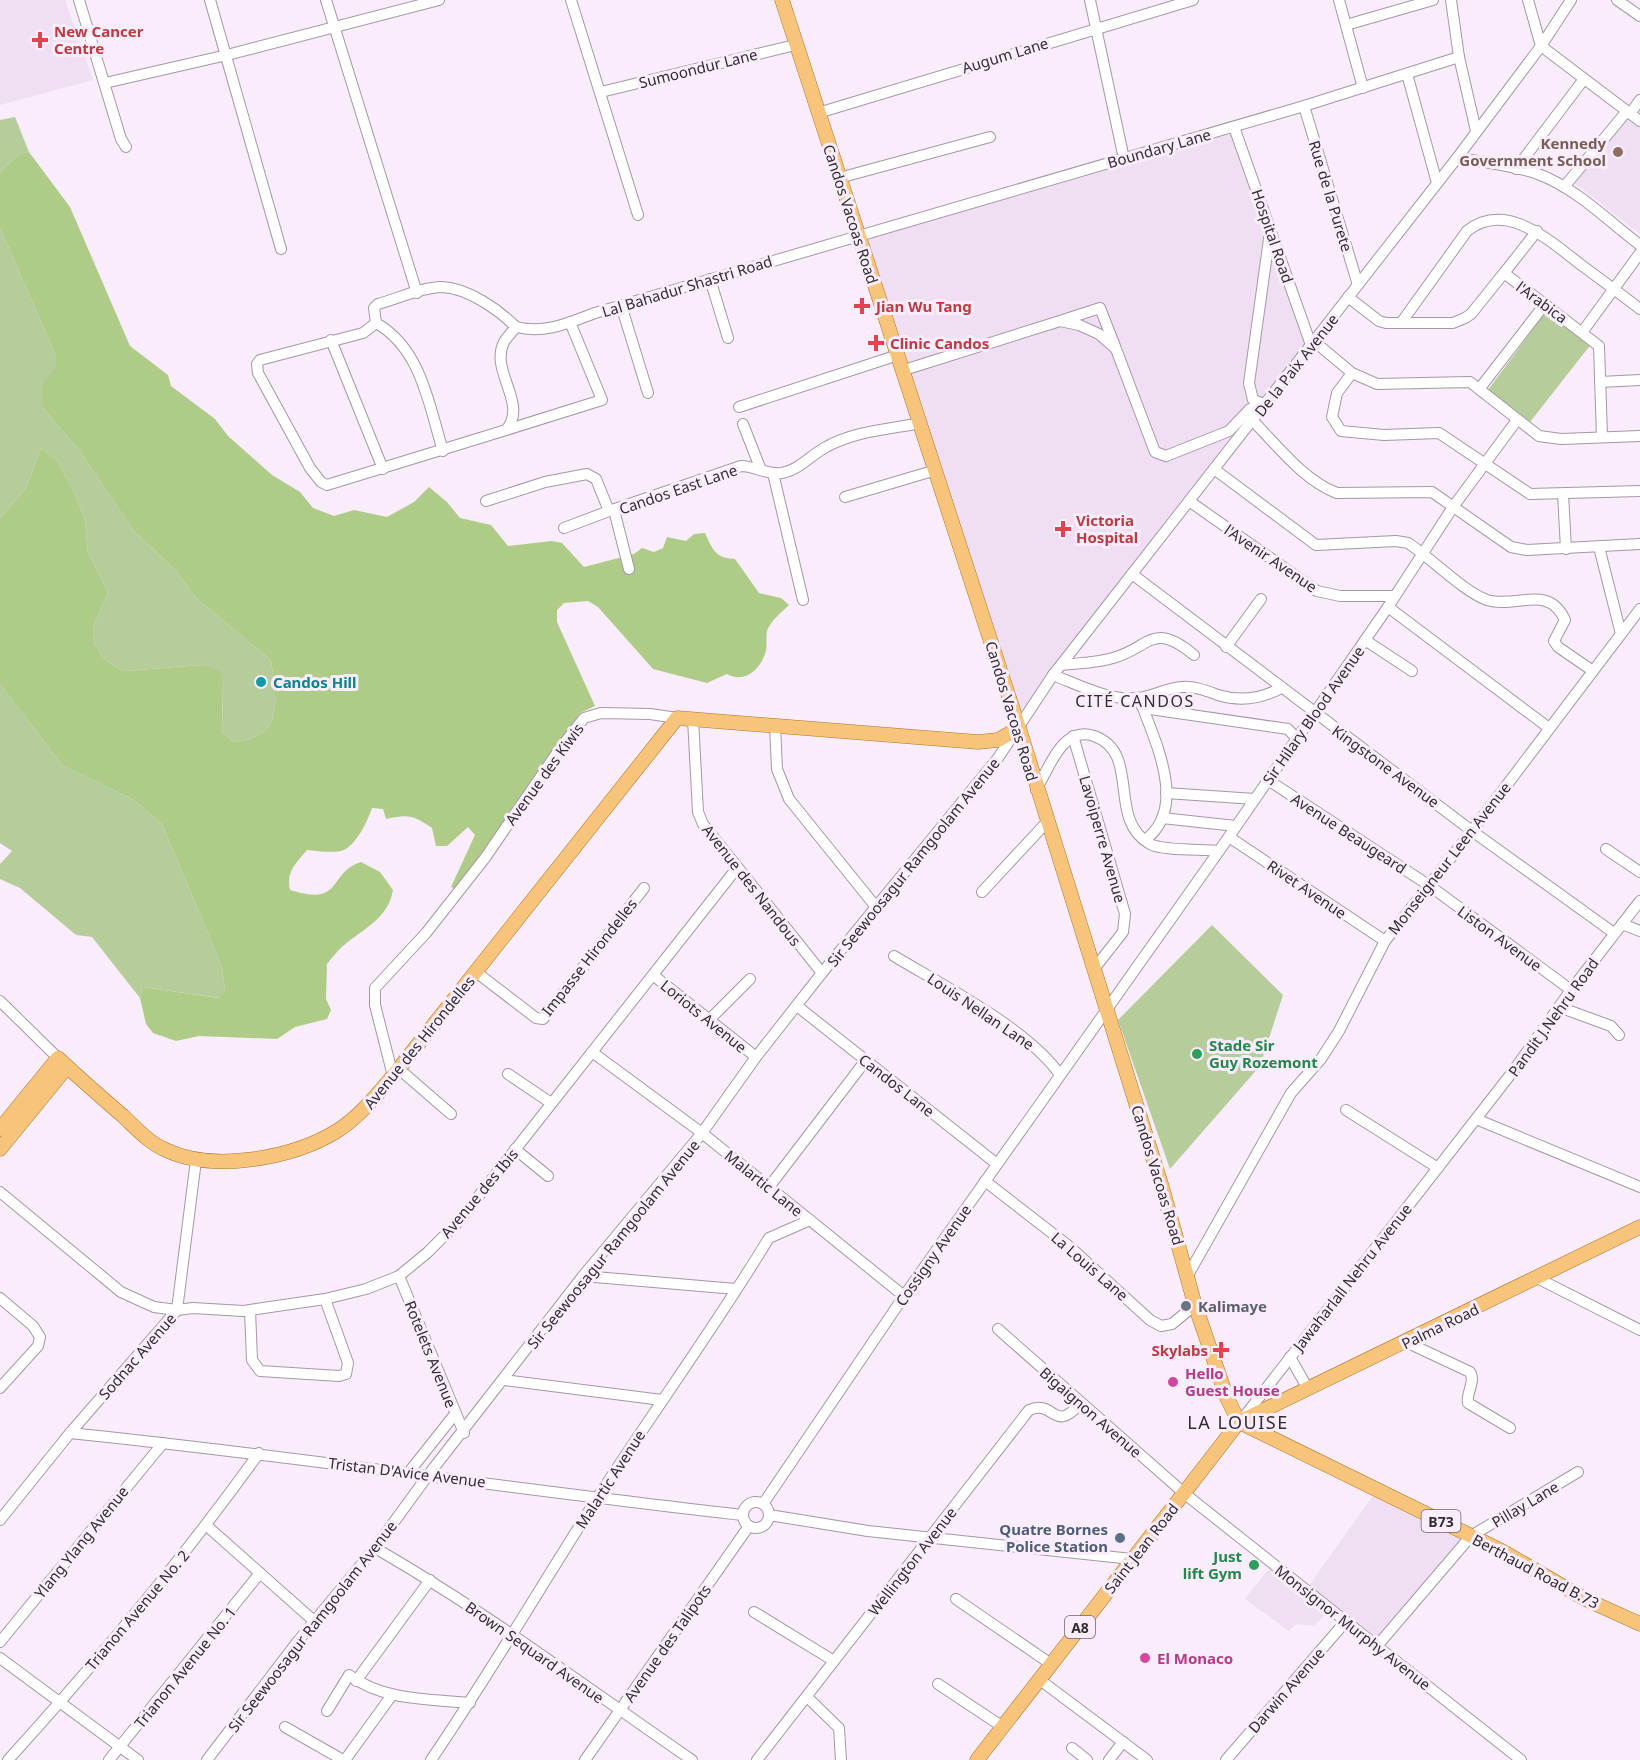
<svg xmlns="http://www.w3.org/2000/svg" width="1640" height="1760" font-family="'Noto Sans',sans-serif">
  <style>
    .built { fill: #f0def3 }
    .green { fill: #b6cd9b }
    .forest { fill: #aecc88 }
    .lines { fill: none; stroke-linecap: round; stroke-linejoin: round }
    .minor-casing { stroke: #a498a6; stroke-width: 12 }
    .major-casing { stroke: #ae7629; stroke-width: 15 }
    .minor { stroke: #fff; stroke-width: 10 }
    .major { stroke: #f6c47b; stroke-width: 14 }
    .health-dot { fill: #e0444e; stroke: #f9ecfb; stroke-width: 2 }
    .education-dot { fill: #8d6e63; stroke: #f9ecfb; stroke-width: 2 }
    .culture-dot { fill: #0f9aa8; stroke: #f9ecfb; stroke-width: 2 }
    .leisure-dot { fill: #2e9e5b; stroke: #f9ecfb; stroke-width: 2 }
    .worship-dot { fill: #6b7280; stroke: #f9ecfb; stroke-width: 2 }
    .hotel-dot { fill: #d1479c; stroke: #f9ecfb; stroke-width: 2 }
    .service-dot { fill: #5c6f8a; stroke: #f9ecfb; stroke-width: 2 }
    .labels { text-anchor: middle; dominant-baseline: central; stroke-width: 6; stroke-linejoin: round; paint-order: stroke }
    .shield { fill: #f9ecfb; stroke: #6e666f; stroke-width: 1.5 }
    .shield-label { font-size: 14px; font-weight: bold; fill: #322d33 }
    .health-label { font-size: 15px; font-weight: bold; fill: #be3a42; stroke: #f9ecfb; text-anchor: start }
    .street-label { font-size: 15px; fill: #322d33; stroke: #f9ecfb }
    .education-label { font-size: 15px; font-weight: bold; fill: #785e54; stroke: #f9ecfb; text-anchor: end }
    .culture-label { font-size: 15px; font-weight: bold; fill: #0d838f; stroke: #f9ecfb; text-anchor: start }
    .leisure-label { font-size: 15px; font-weight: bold; fill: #27864d; stroke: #f9ecfb; text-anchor: start }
    .worship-label { font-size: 15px; font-weight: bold; fill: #5b616d; stroke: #f9ecfb; text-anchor: start }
    .hotel-label { font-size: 15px; font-weight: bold; fill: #b23c85; stroke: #f9ecfb; text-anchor: start }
    .service-label { font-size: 15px; font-weight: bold; fill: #4e5e75; stroke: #f9ecfb; text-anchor: end }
    .neighbourhood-label { font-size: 16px; letter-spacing: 1.5px; fill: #322d33; stroke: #f9ecfb }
    .quarter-label { font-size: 18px; letter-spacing: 1.5px; fill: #322d33; stroke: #f9ecfb }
  </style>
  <rect width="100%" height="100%" fill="#f9ecfb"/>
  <g class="built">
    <polygon points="0,0 65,0 93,80 0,105"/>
    <polygon points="1632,118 1640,123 1640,234 1572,181 1624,119"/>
    <polygon points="1232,130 1307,346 1022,713 866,236"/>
    <polygon points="1375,1493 1463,1538 1374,1641 1308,1587"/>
    <polygon points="1269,1569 1326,1613 1315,1626 1296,1624 1289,1631 1245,1599"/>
  </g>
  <g class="green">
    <polygon points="15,117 29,152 19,154 0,172 0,120"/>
    <path d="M0 228 56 356V366L43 385 42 407 79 450 133 530 176 571 196 598 271 660C276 699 286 737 234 742L222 732 223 681 201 665 125 671C110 666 92 650 93 632 94 620 104 604 108 592L88 553 85 521 77 499 57 460 41 448 26 488 0 518Z"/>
    <polygon points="1544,314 1552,314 1592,343 1530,422 1488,390"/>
    <polygon points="0,684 62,765 134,800 162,824 222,967 225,990 220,998 143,987 140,998 92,937 76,935 20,888 0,879 0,864 12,851 0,843"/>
    <polygon points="1212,925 1283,995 1260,1066 1170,1169 1118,1020"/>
  </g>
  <path class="forest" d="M29 152 70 207 130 346 168 375 171 386 215 419 228 436 272 475 300 492 313 508 334 516 354 510 387 517 414 502 429 487 447 502 460 518 491 525 508 546 552 541 562 543 584 567 634 554 642 548 654 552 663 548 667 537 686 541 694 534 705 533C713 550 715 558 735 559L759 593 781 598 789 605C781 613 771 620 767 631 766 637 767 645 766 651 761 669 745 684 727 674L707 683 653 669 598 607 588 601 564 603 557 610V622L595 706 580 713 456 889 451 887 475 835 468 827 447 846H436L432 828C413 815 409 814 386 819L383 809 372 808C368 820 356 847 341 851 331 853 317 851 307 850 295 864 286 872 290 890 344 907 327 873 361 862L380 872 393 890C388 919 364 928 343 946 337 951 332 958 327 964L326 999 331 1010 327 1019 295 1027 277 1039 199 1036 176 1041 153 1033 146 1024 140 998 143 987 219 998 225 990 222 967 162 824 134 800 62 765 0 684V518L26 488 41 448 57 460 77 499 85 521 88 553 108 592C104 604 94 620 93 632 92 650 110 666 125 671L201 665 221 671 223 681 222 732 234 742C286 737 276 699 271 660L196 598 176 571 133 530 79 450 42 407V385L56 366V356L0 228V172L19 154Z"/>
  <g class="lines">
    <defs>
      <g id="minor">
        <polyline points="79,0 121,139 126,147"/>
        <polyline points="210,0 281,249"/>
        <polyline points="326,0 417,293"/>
        <polyline points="571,0 638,215"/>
        <polyline points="1090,0 1124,159"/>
        <polyline points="1339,0 1363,88"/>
        <polyline points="1451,0 1459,57 1476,131"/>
        <polyline points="1528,0 1541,46 1640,121"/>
        <polyline points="1617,0 1640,16"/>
        <polyline points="1346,25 1433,0"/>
        <polyline points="1407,74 1437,183"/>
        <polyline points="105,83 227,55 439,0"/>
        <polyline points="601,92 795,45"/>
        <polyline points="1304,106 1358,285"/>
        <polyline points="818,113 1193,0"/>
        <polyline points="1630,114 1640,100"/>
        <polyline points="1234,127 1311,345"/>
        <path d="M1457 158C1483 162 1513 165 1538 174 1576 188 1608 221 1640 245"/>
        <polyline points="1516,169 1584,79"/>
        <polyline points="839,178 990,137"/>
        <polyline points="1564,187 1627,111"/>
        <polyline points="1504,273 1537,231"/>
        <polyline points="710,279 728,338"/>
        <polyline points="1348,297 1379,321 1386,323 1453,323 1465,318 1471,314 1504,273 1599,346 1602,437"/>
        <polyline points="621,305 648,393"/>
        <polyline points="1063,320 1100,308 1115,346"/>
        <path d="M376 323 363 333 260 360 257 364 258 373 310 468 321 482 327 485 506 430C529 404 489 371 504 342 507 337 512 332 516 327"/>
        <path d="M1401 323 1467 231C1507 199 1552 243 1584 267 1603 281 1622 295 1640 309"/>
        <path d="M516 327C546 334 568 323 595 313L1304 106 1459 57"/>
        <polyline points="1583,331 1640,253"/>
        <polyline points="331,340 383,469"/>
        <polyline points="1315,342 1352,373 1377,384 1470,382 1539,436 1561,439 1640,436"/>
        <polyline points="904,370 1060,321 1079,325 1099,334 1116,349 1155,452 1166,456 1229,431 1250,409 1265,404"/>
        <polyline points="1352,373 1337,393 1332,417 1341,431 1384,435 1439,433 1530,494 1640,491"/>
        <polyline points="1600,382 1640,380"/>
        <polyline points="1480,388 1545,304"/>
        <polyline points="1264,404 1253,400 1249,383 1270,232"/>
        <polyline points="739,407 898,355"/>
        <path d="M1252 420C1277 445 1304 481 1337 493L1432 492 1511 547 1527 550 1640 544"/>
        <polyline points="743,424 761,470"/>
        <polyline points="506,430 602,400 570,322"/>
        <path d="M443 451C429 405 421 348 376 323L374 308 378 304C397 299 422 287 442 287 468 288 499 310 516 327"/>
        <path d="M1214 469 1316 545 1396 541 1408 543C1431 558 1464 592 1487 600 1516 609 1548 583 1565 620L1554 641 1558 647 1593 671"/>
        <polyline points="773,473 803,600"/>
        <polyline points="1563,494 1566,549"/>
        <polyline points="845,497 936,470"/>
        <path d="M486 501 545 482 587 474 596 479 609 511 741 466C755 466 767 475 782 473 799 470 811 455 826 447 854 431 890 429 921 423"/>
        <polyline points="1189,501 1317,591 1340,596 1395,596"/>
        <polyline points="614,510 629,569"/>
        <polyline points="564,528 609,511"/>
        <polyline points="1599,547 1621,634"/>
        <polyline points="1132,574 1472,831 1614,933"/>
        <polyline points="1388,607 1549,728"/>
        <polyline points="1365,640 1412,671"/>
        <polyline points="1226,647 1261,599"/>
        <path d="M1062 665C1079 663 1097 663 1113 658 1150 648 1152 620 1194 655"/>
        <path d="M1053 675C1079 685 1109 701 1138 698 1153 696 1167 688 1182 687 1195 686 1207 691 1218 695 1241 702 1261 699 1281 688"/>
        <polyline points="1137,698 1143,708 1288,729 1297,739"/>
        <path d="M1143 708C1157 746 1187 809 1145 840"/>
        <polyline points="693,719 698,812 703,824 822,973"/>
        <polyline points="775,725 777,769 789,799 876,907"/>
        <polyline points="1073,736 1125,914 1123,932 1094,969"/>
        <polyline points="1268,780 1430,886 1571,990"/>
        <path d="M1036 790C1049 769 1062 725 1094 736 1142 753 1106 819 1150 844 1163 851 1202 849 1219 851"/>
        <polyline points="1166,793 1255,799"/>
        <polyline points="1162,818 1236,826"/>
        <polyline points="1229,837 1385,941"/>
        <polyline points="1606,849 1640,872"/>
        <polyline points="982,892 1046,823"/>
        <polyline points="1622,924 1640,931"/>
        <path d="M894 956C942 985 1030 1030 1060 1075"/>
        <polyline points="476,972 536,1018 543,1019 644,888"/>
        <polyline points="653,975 756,1057"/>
        <polyline points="0,1001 58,1058"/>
        <polyline points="797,1006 997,1164"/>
        <polyline points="1559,1007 1611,1026 1619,1035"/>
        <polyline points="709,1020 750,979"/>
        <polyline points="592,1052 702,1133 904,1296"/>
        <polyline points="399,1069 451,1114"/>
        <polyline points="508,1074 551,1103"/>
        <polyline points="393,1076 375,1005 375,988 426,933 485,858 559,750 584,718 601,713 650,714 677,718"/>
        <polyline points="1346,1110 1438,1168"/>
        <polyline points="1476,1119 1640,1187"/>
        <polyline points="515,1149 548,1176"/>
        <polyline points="985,1181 1070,1247 1150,1320 1161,1326 1172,1324 1195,1305"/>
        <polyline points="769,1187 866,1060"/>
        <polyline points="0,1192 121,1292 154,1307 177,1310 193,1308 243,1311 325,1299 366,1289 399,1276 427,1253 459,1221 737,868"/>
        <polyline points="1188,1275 1291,1093 1321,1059 1339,1031 1385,941 1472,831 1640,609"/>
        <polyline points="399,1276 464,1433"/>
        <polyline points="583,1276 736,1289"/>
        <polyline points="1537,1278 1640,1330"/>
        <polyline points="0,1298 33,1326 40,1337 38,1346 0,1388"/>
        <polyline points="250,1310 252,1360 260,1371 339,1376 346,1374 348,1363 325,1299"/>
        <polyline points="998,1329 1185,1494 1521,1760"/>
        <path d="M1406 1342 1470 1372C1476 1382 1466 1392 1468 1403L1510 1428"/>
        <polyline points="1290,1357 1308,1389"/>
        <polyline points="504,1380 662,1400"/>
        <polyline points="1240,1422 1514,1070 1571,990 1640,901"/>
        <path d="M70 1433C295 1456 518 1490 743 1515"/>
        <polyline points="409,1472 455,1414"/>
        <circle cx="756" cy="1515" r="13"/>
        <polyline points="763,1504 904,1296 1219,851 1388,607 1453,507 1517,420"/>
        <polyline points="769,1515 868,1531 1132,1559"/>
        <polyline points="0,1520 70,1433 177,1310 196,1160"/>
        <polyline points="207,1526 314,1621"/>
        <path d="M375 1548C485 1611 587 1688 692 1760"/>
        <polyline points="956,1599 1051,1664"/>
        <polyline points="754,1612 834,1661"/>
        <polyline points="0,1642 163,1443"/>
        <polyline points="1377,1646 1471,1536 1578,1472"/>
        <polyline points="0,1658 138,1760"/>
        <polyline points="1040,1680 1147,1760"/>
        <polyline points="356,1681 430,1580"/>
        <polyline points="938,1684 1003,1727"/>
        <polyline points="807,1697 839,1728 841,1760"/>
        <path d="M327 1711 349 1675C384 1701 429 1699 470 1703"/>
        <polyline points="285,1727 343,1760"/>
        <polyline points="1072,1748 1087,1760"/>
        <path d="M8 1760C97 1662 182 1560 259 1453"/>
        <polyline points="109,1760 260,1573"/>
        <polyline points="207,1760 298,1641 375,1548 429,1474 583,1276 702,1133 756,1057 822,973 998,758 1053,675 1457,158 1541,46 1571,0"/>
        <polyline points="345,1760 392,1695"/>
        <path d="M431 1760C489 1675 541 1586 596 1500 653 1412 715 1327 769 1238L810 1220"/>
        <polyline points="585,1760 749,1526"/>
        <path d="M757 1760 1029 1410C1055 1399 1053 1434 1080 1404"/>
        <polyline points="1109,1760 1123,1742"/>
        <polyline points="1226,1760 1346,1621"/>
      </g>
      <g id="major">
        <polyline points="782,0 1019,728 1162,1187 1195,1305 1227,1398 1239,1422"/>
        <path d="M0 1129 58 1058C79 1078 101 1097 123 1116 136 1128 149 1143 166 1150 214 1173 293 1158 337 1131 359 1117 376 1096 393 1076L677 718 978 742 998 740 1019 728"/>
        <polyline points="0,1149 67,1067"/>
        <polyline points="1239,1422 1502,1551 1585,1599 1640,1624"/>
        <polyline points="977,1760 1239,1422 1640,1227"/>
      </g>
    </defs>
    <use href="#minor" class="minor-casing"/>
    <use href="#major" class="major-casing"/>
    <use href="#minor" class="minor"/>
    <use href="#major" class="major"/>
  </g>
  <g class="health-dot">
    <path d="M37 31h6v6h6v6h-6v6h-6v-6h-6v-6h6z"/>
    <path d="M859 297h6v6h6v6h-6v6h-6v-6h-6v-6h6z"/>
    <path d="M873 334h6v6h6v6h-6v6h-6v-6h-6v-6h6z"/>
    <path d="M1060 520h6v6h6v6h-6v6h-6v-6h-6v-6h6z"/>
    <path d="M1218 1341h6v6h6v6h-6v6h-6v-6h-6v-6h6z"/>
  </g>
  <circle class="education-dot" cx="1618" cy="152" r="6"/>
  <circle class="culture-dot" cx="261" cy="682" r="6"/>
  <g class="leisure-dot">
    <circle cx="1197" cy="1054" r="6"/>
    <circle cx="1254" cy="1565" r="6"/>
  </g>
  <circle class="worship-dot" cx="1186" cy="1306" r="6"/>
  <g class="hotel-dot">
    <circle cx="1173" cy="1382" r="6"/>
    <circle cx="1145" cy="1658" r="6"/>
  </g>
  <circle class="service-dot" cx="1120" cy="1538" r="6"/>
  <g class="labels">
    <g class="shield">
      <rect x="1421.5" y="1510" width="39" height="22" rx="4.5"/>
      <rect x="1065" y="1616" width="30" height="22" rx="4.5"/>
    </g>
    <g class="shield-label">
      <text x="1441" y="1521">B73</text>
      <text x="1080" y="1627">A8</text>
    </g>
    <g class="health-label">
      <text x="54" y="31">New Cancer<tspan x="54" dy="17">Centre</tspan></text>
      <text x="876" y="306">Jian Wu Tang</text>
      <text x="890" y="343">Clinic Candos</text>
      <text x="1076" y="520">Victoria<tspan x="1076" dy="17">Hospital</tspan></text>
      <text x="1208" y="1350" text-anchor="end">Skylabs</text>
    </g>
    <g class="street-label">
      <text transform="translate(1005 55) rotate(-17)">Augum Lane</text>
      <text transform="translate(698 68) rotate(-14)">Sumoondur Lane</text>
      <text transform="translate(1159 148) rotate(-16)">Boundary Lane</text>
      <text transform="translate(1331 196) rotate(73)">Rue de la Purete</text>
      <text transform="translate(851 214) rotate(72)">Candos Vacoas Road</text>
      <text transform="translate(1273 236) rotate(71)">Hospital Road</text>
      <text transform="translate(687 286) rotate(-17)">Lal Bahadur Shastri Road</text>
      <text transform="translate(1542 302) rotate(36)">l'Arabica</text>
      <text transform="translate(1296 365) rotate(-52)">De la Paix Avenue</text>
      <text transform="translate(678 489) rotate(-19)">Candos East Lane</text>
      <text transform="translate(1271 558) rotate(34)">l'Avenir Avenue</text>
      <text transform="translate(1012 711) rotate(73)">Candos Vacoas Road</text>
      <text transform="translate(1313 715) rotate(-55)">Sir Hilary Blood Avenue</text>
      <text transform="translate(1386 766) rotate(36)">Kingstone Avenue</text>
      <text transform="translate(544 774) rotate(-54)">Avenue des Kiwis</text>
      <text transform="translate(1349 833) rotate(33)">Avenue Beaugeard</text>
      <text transform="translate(1103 839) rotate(74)">Lavoiperre Avenue</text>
      <text transform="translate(1449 858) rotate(-52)">Monseigneur Leen Avenue</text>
      <text transform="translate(913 862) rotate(-51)">Sir Seewoosagur Ramgoolam Avenue</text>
      <text transform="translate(752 885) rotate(52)">Avenue des Nandous</text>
      <text transform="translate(1307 889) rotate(34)">Rivet Avenue</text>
      <text transform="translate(1500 938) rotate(36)">Liston Avenue</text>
      <text transform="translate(589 957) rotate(-52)">Impasse Hirondelles</text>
      <text transform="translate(981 1011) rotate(34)">Louis Nellan Lane</text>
      <text transform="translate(704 1016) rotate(39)">Loriots Avenue</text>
      <text transform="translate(1553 1017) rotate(-54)">Pandit J.Nehru Road</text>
      <text transform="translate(419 1042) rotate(-51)">Avenue des Hirondelles</text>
      <text transform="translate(897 1085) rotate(38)">Candos Lane</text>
      <text transform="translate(1158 1175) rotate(73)">Candos Vacoas Road</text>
      <text transform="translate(764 1183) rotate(39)">Malartic Lane</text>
      <text transform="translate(479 1193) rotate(-50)">Avenue des Ibis</text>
      <text transform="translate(613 1244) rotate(-51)">Sir Seewoosagur Ramgoolam Avenue</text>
      <text transform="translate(933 1255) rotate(-55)">Cossigny Avenue</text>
      <text transform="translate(1090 1266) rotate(41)">La Louis Lane</text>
      <text transform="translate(1352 1277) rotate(-52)">Jawaharlall Nehru Avenue</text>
      <text transform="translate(1440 1326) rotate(-26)">Palma Road</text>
      <text transform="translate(431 1354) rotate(68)">Rotelets Avenue</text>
      <text transform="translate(137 1356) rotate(-49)">Sodnac Avenue</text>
      <text transform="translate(1091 1412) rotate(41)">Bigaignon Avenue</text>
      <text transform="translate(407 1472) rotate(7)">Tristan D'Avice Avenue</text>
      <text transform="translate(610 1479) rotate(-57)">Malartic Avenue</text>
      <text transform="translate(1525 1504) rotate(-31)">Pillay Lane</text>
      <text transform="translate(81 1542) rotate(-51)">Ylang Ylang Avenue</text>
      <text transform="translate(1141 1548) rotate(-52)">Saint Jean Road</text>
      <text transform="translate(912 1561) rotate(-52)">Wellington Avenue</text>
      <text transform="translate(1536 1571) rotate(28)">Berthaud Road B.73</text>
      <text transform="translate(137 1610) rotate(-50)">Trianon Avenue No. 2</text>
      <text transform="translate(312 1626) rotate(-52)">Sir Seewoosagur Ramgoolam Avenue</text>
      <text transform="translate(1353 1627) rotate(38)">Monsignor Murphy Avenue</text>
      <text transform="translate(667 1643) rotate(-55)">Avenue des Talipots</text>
      <text transform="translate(535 1652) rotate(35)">Brown Sequard Avenue</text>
      <text transform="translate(185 1667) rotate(-51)">Trianon Avenue No. 1</text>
      <text transform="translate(1286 1690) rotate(-49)">Darwin Avenue</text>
    </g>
    <g class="education-label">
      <text x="1606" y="143">Kennedy<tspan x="1606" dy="17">Government School</tspan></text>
    </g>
    <g class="culture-label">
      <text x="273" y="682">Candos Hill</text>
    </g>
    <g class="leisure-label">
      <text x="1209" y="1045">Stade Sir<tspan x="1209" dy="17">Guy Rozemont</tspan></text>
      <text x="1242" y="1556" text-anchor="end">Just<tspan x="1242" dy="17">lift Gym</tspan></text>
    </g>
    <g class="worship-label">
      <text x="1198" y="1306">Kalimaye</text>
    </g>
    <g class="hotel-label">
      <text x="1185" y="1373">Hello<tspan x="1185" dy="17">Guest House</tspan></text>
      <text x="1157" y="1658">El Monaco</text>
    </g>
    <g class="service-label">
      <text x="1108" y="1529">Quatre Bornes<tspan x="1108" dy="17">Police Station</tspan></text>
    </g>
    <g class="neighbourhood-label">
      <text x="1135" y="701">CITÉ CANDOS</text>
    </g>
    <g class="quarter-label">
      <text x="1238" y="1422">LA LOUISE</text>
    </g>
  </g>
</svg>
